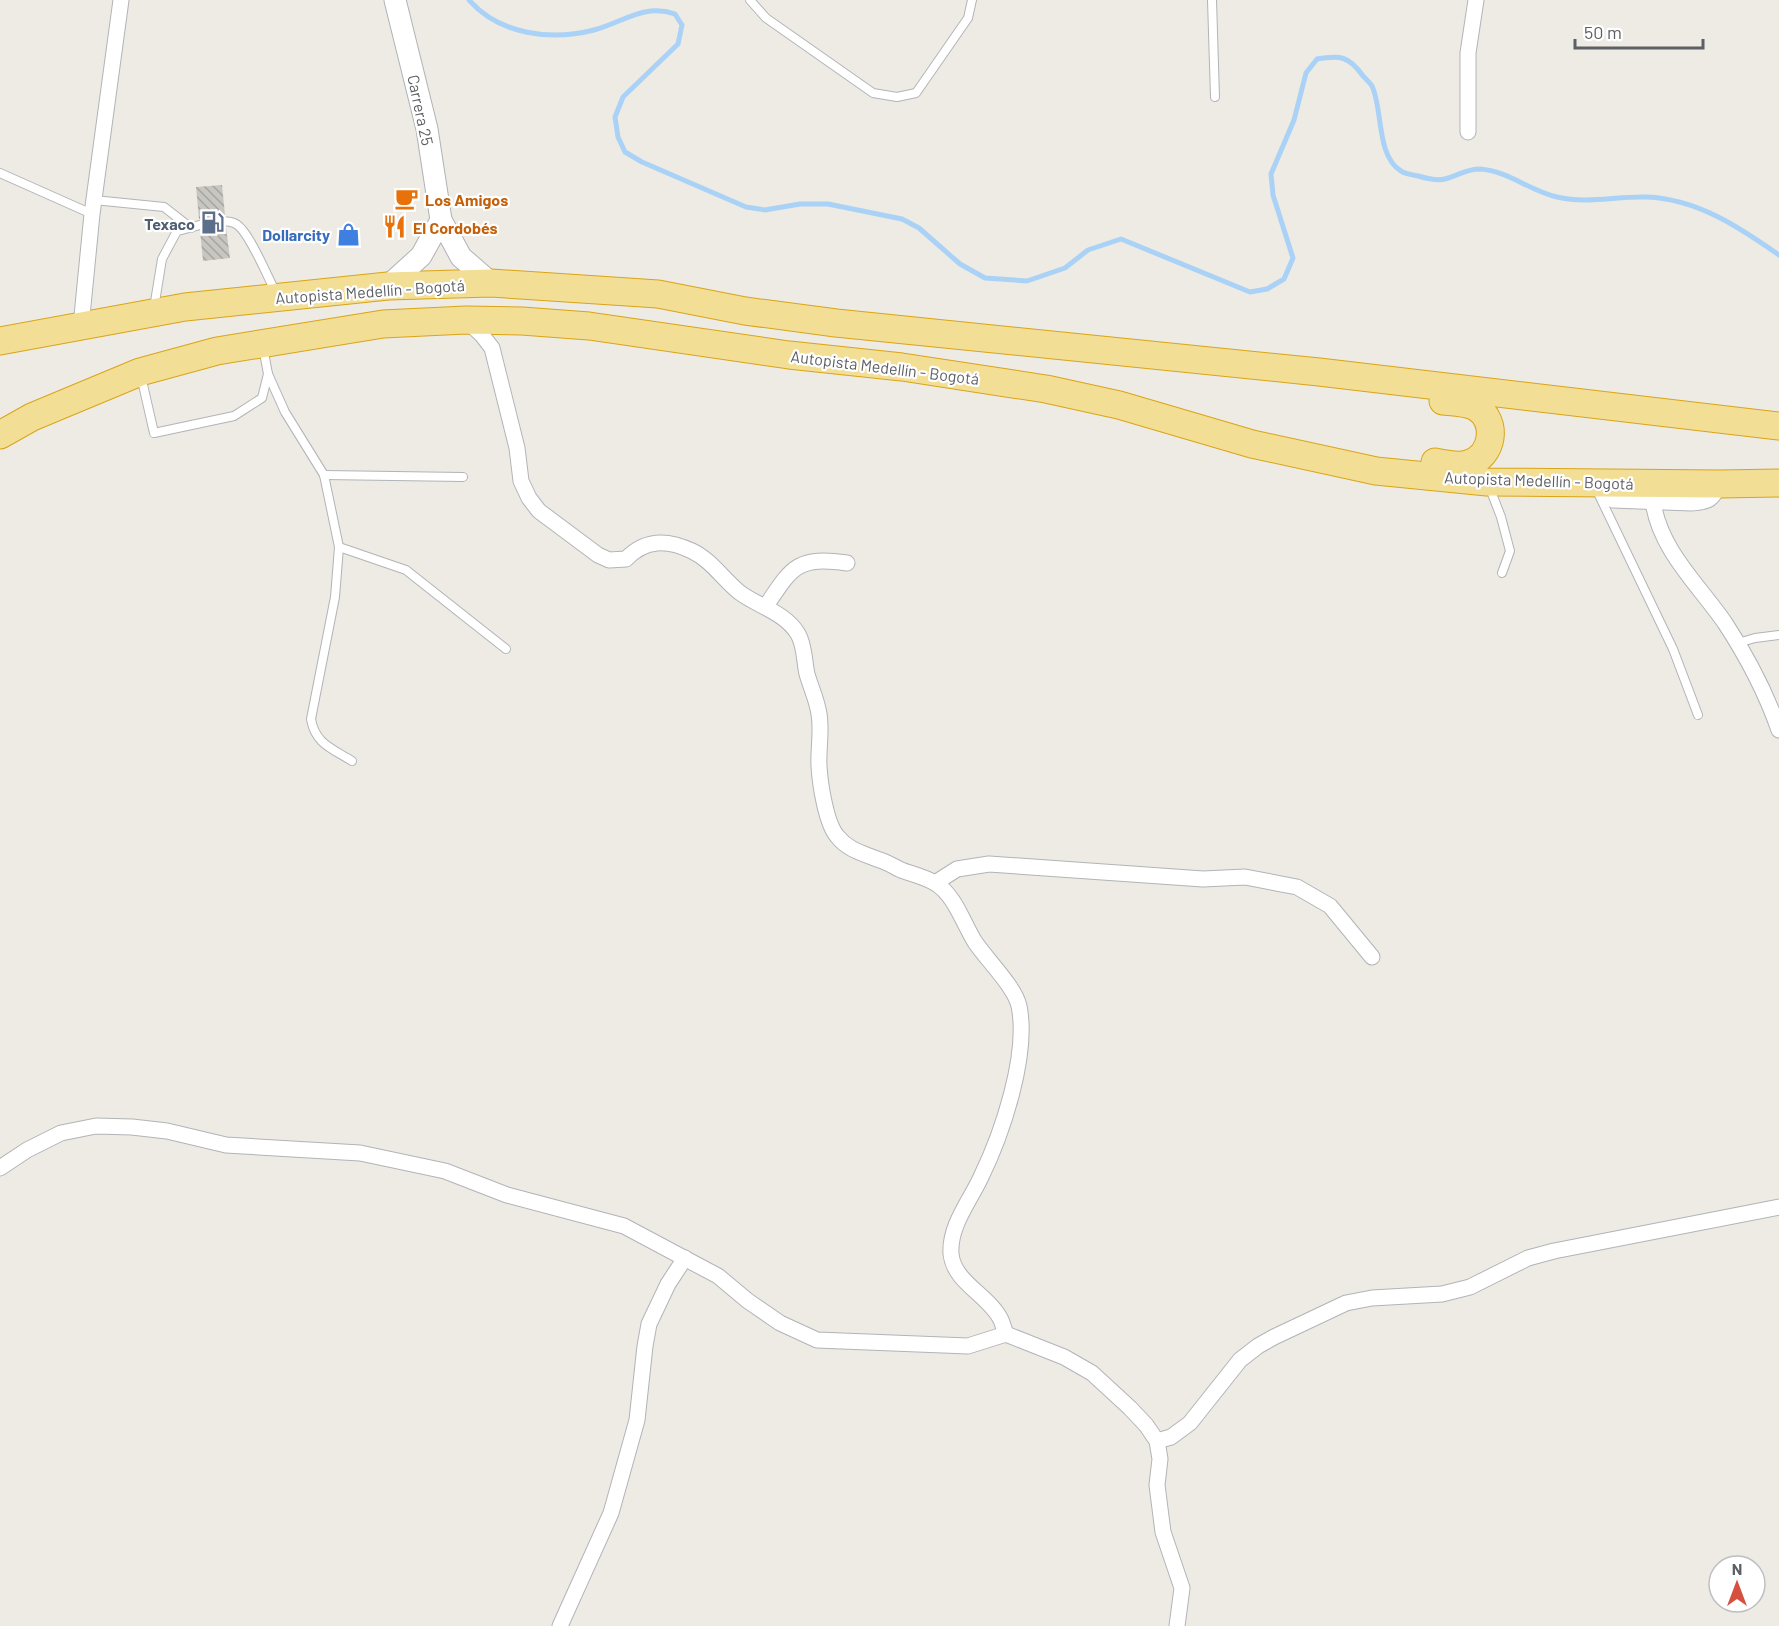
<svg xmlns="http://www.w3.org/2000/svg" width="1779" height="1626" font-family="Barlow,sans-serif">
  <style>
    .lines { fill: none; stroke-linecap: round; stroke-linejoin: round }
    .stream { stroke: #aad2f6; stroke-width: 5 }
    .building { fill: url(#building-back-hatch) }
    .lane-casing { stroke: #b1b4b8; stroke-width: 10 }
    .street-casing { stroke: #b1b4b8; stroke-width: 17 }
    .secondary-casing { stroke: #b0b3b7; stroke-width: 23 }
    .highway-casing { stroke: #daa417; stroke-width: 29 }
    .lane { stroke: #fff; stroke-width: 8 }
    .street { stroke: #fff; stroke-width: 15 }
    .secondary { stroke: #fff; stroke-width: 21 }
    .highway { stroke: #f2de95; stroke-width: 27 }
    .labels { text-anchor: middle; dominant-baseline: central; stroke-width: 4.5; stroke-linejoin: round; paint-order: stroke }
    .street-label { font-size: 16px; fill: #5c5f63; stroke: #fff }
    .food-label { font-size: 16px; font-weight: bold; fill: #c56008; stroke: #fff; text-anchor: start }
    .service-label { font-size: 16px; font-weight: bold; fill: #4e5e75; stroke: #fff; text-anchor: end }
    .shop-label { font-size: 16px; font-weight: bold; fill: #366cbe; stroke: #fff; text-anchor: end }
  </style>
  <defs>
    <pattern id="building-back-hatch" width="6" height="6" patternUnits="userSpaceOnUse" patternTransform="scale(1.5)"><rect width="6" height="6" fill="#c8c6c0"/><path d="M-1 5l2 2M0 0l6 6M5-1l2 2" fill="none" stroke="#a6a4a0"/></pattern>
  </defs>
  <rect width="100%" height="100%" fill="#edebe4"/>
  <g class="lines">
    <path class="stream" d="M469 0C500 35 551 41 594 30 624 22 644 3 675 14L682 25 678 44 623 97 615 117 618 137 625 152 642 162 746 207 765 210 800 204H828L902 219 919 228 960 264 985 278 1027 281 1065 268 1088 250 1121 239 1250 292 1267 289 1284 279 1293 258 1273 195 1271 174 1294 120 1306 73 1317 59C1340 55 1349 56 1363 76 1366 79 1370 83 1372 86 1383 109 1376 156 1401 171 1405 174 1413 175 1418 176 1425 178 1438 181 1445 179 1457 176 1466 169 1480 169 1508 171 1530 191 1557 197 1587 204 1616 196 1647 197 1697 199 1739 227 1779 255"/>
  </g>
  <g class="building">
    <polygon points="222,185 225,215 199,219 196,187"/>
    <polygon points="215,228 226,228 230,258 203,261 200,231"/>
  </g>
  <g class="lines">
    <defs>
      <g id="lane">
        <polyline points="750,0 766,18 873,93 897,97 916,93 968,18 972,0"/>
        <polyline points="1212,0 1215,97"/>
        <polyline points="0,173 92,214"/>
        <polyline points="94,200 164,207 191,228"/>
        <path d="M154 308 162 259 177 231C192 228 221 216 236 224 249 231 268 278 276 293"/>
        <path d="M263 347 268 374 285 412 324 475 339 547 335 597 311 719C315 744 333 749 352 761"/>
        <polyline points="141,376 154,433 234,416 262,398 268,374"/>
        <polyline points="324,475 463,477"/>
        <polyline points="1489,486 1501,517 1510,551 1502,573"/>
        <polyline points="1599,495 1673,649 1698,715"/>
        <polyline points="339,547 406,570 506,649"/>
        <polyline points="1738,643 1755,638 1779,635"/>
      </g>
      <g id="street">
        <polyline points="1468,132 1468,53 1476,0"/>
        <path d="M467 321 482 335 492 348 517 448 521 481 529 498 539 511 598 555 609 560 626 559C645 539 667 539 692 551 711 560 723 579 739 592 757 606 785 612 798 634 805 646 804 661 807 674 811 688 817 700 819 714 822 732 818 749 819 766 820 784 826 823 837 836 848 850 862 853 877 859 885 861 893 866 901 870 912 874 925 877 935 883 955 895 963 923 975 942 987 960 1015 987 1019 1006 1029 1055 1002 1134 981 1177 970 1201 949 1226 951 1254 954 1283 989 1295 1001 1320 1003 1324 1004 1330 1006 1334"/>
        <polyline points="81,326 92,214 121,0"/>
        <path d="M1594 483 1604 494 1613 500 1691 503C1710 502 1711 500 1720 484"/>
        <path d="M1653 502C1660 550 1698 584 1725 623 1746 655 1766 693 1779 730"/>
        <path d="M766 606C792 567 797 556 847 563"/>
        <polyline points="935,883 957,869 989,864 1203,879 1245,877 1297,887 1330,906 1372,957"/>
        <polyline points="0,1168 27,1150 61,1133 96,1126 132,1127 167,1131 226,1145 360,1153 445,1171 507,1195 624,1226 718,1276 748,1301 780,1323 817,1340 968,1346 1006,1334 1026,1342 1064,1357 1092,1373 1130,1408 1146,1425 1157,1441 1160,1459 1157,1485 1163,1532 1182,1588 1177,1626"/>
        <polyline points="1157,1441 1171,1437 1190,1423 1240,1360 1258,1346 1274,1337 1346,1303 1372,1298 1442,1294 1470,1287 1528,1258 1554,1251 1779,1207"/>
        <polyline points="560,1626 611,1513 637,1420 645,1346 649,1324 668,1284 685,1258"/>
      </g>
      <g id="secondary">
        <polyline points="395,0 427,129 441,220 461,257 491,283"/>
        <polyline points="388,286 421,256 441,220"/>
      </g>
      <g id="highway">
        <polyline points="0,341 185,307 388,286 491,283 658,294 745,311 836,323 1319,372 1779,426"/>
        <polyline points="0,435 32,417 140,372 217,351 383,324 466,320 522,321 589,326 789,355 902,367 1046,389 1119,405 1252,444 1376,471 1487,482 1720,484 1779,483"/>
        <path d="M1435 462C1445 464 1458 467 1468 464 1493 456 1499 422 1476 407 1466 402 1453 402 1443 401"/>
      </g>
    </defs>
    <use href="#lane" class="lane-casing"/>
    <use href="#street" class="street-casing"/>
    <use href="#secondary" class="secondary-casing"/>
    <use href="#highway" class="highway-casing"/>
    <use href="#lane" class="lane"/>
    <use href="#street" class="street"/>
    <use href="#secondary" class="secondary"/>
    <use href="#highway" class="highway"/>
  </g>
  <defs>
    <symbol id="cafe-bare" viewBox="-9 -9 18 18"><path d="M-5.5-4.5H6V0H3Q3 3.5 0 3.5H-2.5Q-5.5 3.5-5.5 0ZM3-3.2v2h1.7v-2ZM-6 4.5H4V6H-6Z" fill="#e8710a" stroke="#fff" stroke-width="2.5" paint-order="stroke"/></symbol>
    <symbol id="fuel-bare" viewBox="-9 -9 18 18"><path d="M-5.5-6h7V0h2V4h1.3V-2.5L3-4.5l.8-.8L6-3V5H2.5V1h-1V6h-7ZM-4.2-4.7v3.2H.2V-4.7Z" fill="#5c6f8a" stroke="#fff" stroke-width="2.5" paint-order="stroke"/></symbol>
    <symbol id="restaurant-bare" viewBox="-9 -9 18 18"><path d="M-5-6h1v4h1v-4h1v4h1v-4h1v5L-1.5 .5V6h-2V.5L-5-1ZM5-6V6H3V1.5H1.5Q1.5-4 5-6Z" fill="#e8710a" stroke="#fff" stroke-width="2.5" paint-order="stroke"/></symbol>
    <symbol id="shop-bare" viewBox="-9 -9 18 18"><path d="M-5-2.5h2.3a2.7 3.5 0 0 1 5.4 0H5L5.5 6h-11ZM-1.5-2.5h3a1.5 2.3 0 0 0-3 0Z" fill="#3f7fe0" stroke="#fff" stroke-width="2.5" paint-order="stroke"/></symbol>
  </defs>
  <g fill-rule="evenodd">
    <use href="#cafe-bare" x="390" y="182" width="33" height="33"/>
    <use href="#fuel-bare" x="196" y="206" width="33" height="33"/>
    <use href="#restaurant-bare" x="378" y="210" width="33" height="33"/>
    <use href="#shop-bare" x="332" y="218" width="33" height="33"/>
  </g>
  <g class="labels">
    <g class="street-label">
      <text transform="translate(421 110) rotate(78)">Carrera 25</text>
      <text transform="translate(370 291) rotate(-4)">Autopista Medellín - Bogotá</text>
      <text transform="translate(885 367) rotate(7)">Autopista Medellín - Bogotá</text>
      <text transform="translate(1539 480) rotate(2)">Autopista Medellín - Bogotá</text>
    </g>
    <g class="food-label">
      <text x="425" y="199">Los Amigos</text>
      <text x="413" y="227">El Cordobés</text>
    </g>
    <g class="service-label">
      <text x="195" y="223">Texaco</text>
    </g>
    <g class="shop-label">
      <text x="330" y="234">Dollarcity</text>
    </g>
  </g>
  <g transform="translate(1737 1584)"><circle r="28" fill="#ffffff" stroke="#bebfc1" stroke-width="1.5"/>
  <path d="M0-4.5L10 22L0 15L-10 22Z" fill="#d7503f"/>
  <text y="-9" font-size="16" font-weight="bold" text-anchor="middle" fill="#5c5f63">N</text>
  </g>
  <path d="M1575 39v9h128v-9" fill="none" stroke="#5c5f63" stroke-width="3"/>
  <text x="1584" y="39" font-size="18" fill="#5c5f63" stroke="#ffffff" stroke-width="4.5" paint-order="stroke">50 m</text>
</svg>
